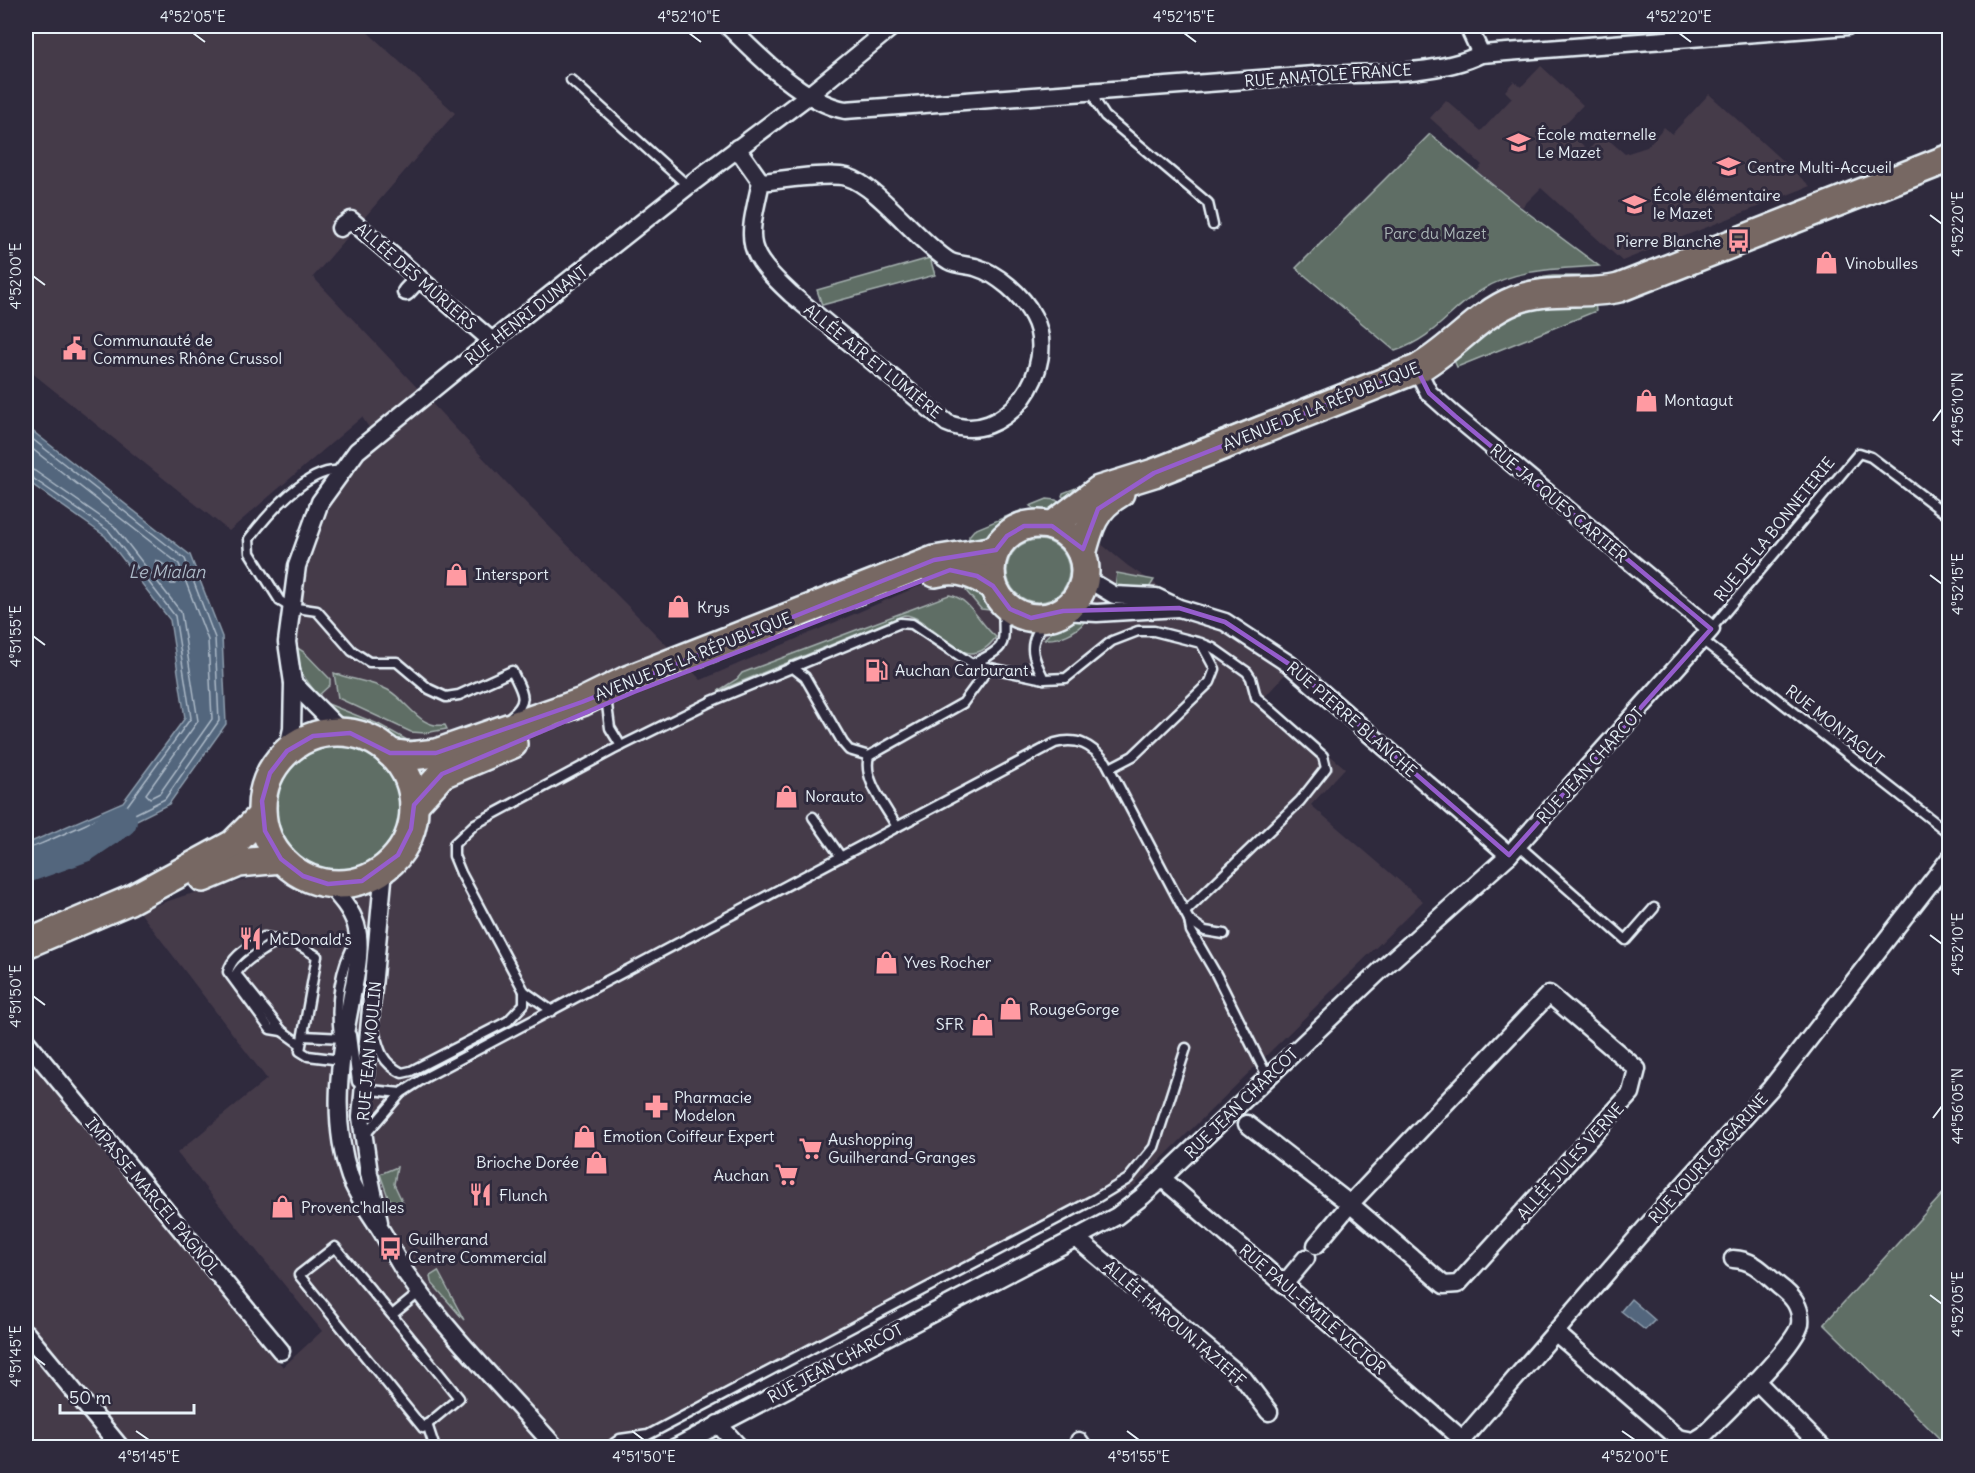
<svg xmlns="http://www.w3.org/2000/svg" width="1975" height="1473" font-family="Delius,sans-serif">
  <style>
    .built { fill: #453a4a }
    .green { fill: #5f6e65; stroke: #a4b0ae; stroke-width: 1.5 }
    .water { fill: #52667d; stroke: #8e9eae; stroke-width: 1.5 }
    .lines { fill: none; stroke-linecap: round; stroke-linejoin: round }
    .shore { stroke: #acb9c7; stroke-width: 1.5 }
    .river { stroke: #52667d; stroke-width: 32 }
    .service-casing { stroke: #e8f1f8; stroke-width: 13 }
    .minor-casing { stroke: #e8f1f8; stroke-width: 21 }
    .primary-casing { stroke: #e8f1f8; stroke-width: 32 }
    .service { stroke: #2f2a3d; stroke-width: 8 }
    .minor { stroke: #2f2a3d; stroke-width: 16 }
    .primary { stroke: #776864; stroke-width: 27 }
    .marked { fill: none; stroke: #965dcd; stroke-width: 4.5; stroke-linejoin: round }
    .ticks { fill: none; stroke: #e8f1f8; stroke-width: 2 }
    .labels { text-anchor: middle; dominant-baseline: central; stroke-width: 6; stroke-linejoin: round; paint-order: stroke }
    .street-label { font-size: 16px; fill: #e8f1f8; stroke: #2f2a3d }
    .poi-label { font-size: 16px; fill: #e8f1f8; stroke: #2f2a3d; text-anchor: start }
    .park-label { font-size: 16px; fill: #aab6b6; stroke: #2f2a3d }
    .water-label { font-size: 18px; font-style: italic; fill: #acb9c7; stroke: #2f2a3d }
    .neatline { fill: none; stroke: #e8f1f8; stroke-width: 2 }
    .ticks-label { font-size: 15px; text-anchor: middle; fill: #e8f1f8 }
  </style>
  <rect width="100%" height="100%" fill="#2f2a3d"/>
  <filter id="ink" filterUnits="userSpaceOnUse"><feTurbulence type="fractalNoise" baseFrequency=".0167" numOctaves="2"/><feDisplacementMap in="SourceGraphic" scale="12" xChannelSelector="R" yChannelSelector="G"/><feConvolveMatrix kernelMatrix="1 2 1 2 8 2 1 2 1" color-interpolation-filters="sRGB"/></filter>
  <g filter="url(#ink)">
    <g class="built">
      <polygon points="26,26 361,26 455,113 313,277 520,497 701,680 1072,520 1128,566 1288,671 1263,699 1345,768 1311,805 1423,901 1135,1185 646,1442 615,1447 26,1447 26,1053 141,1189 283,1367 322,1331 177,1153 267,1079 139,911 183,896 265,875 275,875 315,896 351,897 372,893 392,884 418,849 425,835 427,804 421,774 403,745 387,734 330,708 313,689 299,663 296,644 297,616 315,535 328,504 362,459 379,443 362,417 229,531 26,368"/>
      <polygon points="1541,66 1583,105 1563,126 1588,150 1603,135 1625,154 1647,147 1664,127 1672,134 1709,94 1810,186 1622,261 1541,188 1522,207 1477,171 1482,165 1430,118 1446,100 1481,131 1512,98 1505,91 1514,81 1521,87"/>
    </g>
    <g class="green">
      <path d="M1430 134 1520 207 1599 266C1560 269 1516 268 1482 290 1447 311 1438 336 1395 351L1296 268Z"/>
      <polygon points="930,258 935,275 822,305 817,290"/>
      <path d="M1553 276H1587L1597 279 1439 343 1436 340C1477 304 1495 283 1553 276Z"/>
      <polygon points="1595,301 1596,311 1457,367 1453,358 1476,339 1521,309"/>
      <polygon points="1259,415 1261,419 1072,503 1062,496 1063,493"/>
      <polygon points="1047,499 1056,500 1065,508 1041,513 1030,506"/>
      <polygon points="1022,510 1028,514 1009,519 987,539 969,541 969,536 974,530"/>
      <circle cx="1038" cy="571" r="31"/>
      <polygon points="1117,573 1154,580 1149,588 1115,588"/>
      <polygon points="971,582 991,610 981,609 966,591"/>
      <path d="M949 595C971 598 979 624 996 637 963 683 934 615 904 615L718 691 737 679 742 673Z"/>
      <path d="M1076 621H1085C1076 633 1059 640 1044 639L1057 627Z"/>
      <polygon points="296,647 304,652 330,679 330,685 318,696 302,674"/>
      <path d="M334 673C352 680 371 681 388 690 408 701 419 729 445 725L447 729 425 733 411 732 338 698Z"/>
      <polygon points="323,702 378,724 407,740 443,740 399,743 370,727 344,719"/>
      <circle cx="339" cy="809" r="63"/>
      <polygon points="397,1167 394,1184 403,1203 398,1206 388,1197 380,1174"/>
      <polygon points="1949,1187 1950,1447 1949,1448 1824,1324"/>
      <polygon points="438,1271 464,1320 431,1282 430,1276"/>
    </g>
    <g class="water">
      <polygon points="26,426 190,555 222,637 226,724 169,804 26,875 26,841 31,842 123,802 185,718 170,620 105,536 26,480"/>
      <polygon points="1631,1299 1655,1320 1645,1330 1621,1311"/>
    </g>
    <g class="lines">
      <g class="shore">
        <polyline points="26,434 185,559 215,638 219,721 165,799 26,868"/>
        <polyline points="26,444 179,564 208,640 212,719 160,793 150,798 146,794 198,721 181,612 114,526 35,471 26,468"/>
        <polyline points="26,476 31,477 109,531 175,616 191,718 127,806 34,847 26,847"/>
        <polygon points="156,560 171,569 175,584 171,584 155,564"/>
      </g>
      <polyline class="river" points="26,867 84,846 121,821"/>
      <defs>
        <g id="service">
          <polyline points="571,80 688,186"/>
          <polyline points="1094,92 1096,102 1105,116 1208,203 1213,225"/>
          <path d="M341 471C309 466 267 515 249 539L250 553 280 601 290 607 317 611 352 651 369 662H397L429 689 446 697 459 695 512 671C521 691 531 700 511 716"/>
          <polyline points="1711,629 1859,453 1871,457 1950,517"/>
          <polyline points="1702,640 1950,834"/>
          <path d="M972 664C1014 645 1001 643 1004 604"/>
          <polyline points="792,667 805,677 843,743 849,750 869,756"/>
          <path d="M1044 679C1030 651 1028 645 1046 618"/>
          <polyline points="607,705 610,728 621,746"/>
          <polyline points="813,817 841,857"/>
          <path d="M897 827C886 807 862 779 869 756L963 703 988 669"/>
          <polyline points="1518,845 1626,940 1654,908"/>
          <polyline points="1185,912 1300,801 1326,768 1323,756 1256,697 1251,678 1247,672 1213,648 1203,644"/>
          <polyline points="1189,920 1191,931 1216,974 1267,1076"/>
          <path d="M280 940 264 937C250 947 232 955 228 972L270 1029 282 1031"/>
          <polyline points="552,1011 524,991 461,873 454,856 454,844 475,824 613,750 712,701 900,623 912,624 972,664 1044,679 1066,678 1112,641 1138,631 1154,631 1201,643 1215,669 1210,682 1133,756 1110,768"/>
          <path d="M374 1030C379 1050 382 1063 402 1073L411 1071 508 1021 524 1004V991"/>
          <path d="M339 1035C335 1003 339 968 356 941"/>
          <path d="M351 1035 357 1082 371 1090 401 1093 426 1077 1055 743C1078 737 1091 745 1106 762L1189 920 1205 931 1224 934"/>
          <polyline points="303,1036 344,1038"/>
          <path d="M300 1044 282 1031 236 974C241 963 275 939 287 941 297 942 308 951 317 956L300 1051 308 1056 341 1060"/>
          <polyline points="365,1135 401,1093"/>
          <polyline points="392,1315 459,1398 423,1428 299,1275 335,1247 392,1315 420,1292"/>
          <polyline points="427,1424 435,1448"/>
          <polyline points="608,1448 620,1439 648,1435 1095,1199 1128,1179 1154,1147 1186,1048"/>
        </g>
        <g id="minor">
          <path d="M728 26C757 55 804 103 845 110L1314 75C1363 73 1438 76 1481 54L1848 26"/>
          <polyline points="1468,26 1481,54"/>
          <path d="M737 148 761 182C747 244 744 250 791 294L947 423C1005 449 1061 367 1033 316 1022 295 998 274 975 267 967 265 956 265 949 261 918 242 878 186 847 177 829 172 781 180 761 182"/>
          <polyline points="340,228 351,220 492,341"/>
          <polyline points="406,292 419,278"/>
          <polyline points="1084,577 1114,595 1156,597 1179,608 1225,622 1289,664 1509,855"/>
          <polyline points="1063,611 1097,613 1178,608"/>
          <polyline points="293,683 342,732"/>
          <polyline points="287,751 292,729 293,683 287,642 297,566 320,502 357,451 492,341 688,186 809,95 893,26"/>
          <path d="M328 884C340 897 351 909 356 925 363 950 354 982 350 1006 339 1063 331 1122 350 1177 358 1198 371 1214 382 1232 390 1245 396 1259 405 1272 449 1335 505 1390 556 1448"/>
          <polyline points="26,1041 281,1351"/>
          <polyline points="1247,1124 1350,1204 1444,1285 1458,1284 1631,1093 1637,1069 1549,994 1350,1204 1316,1245"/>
          <polyline points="1163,1179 1462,1439"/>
          <polyline points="379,1222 369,1173 361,1117 384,869"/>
          <polyline points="1076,1238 1244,1379 1269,1412"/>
          <polyline points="1285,1283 1306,1258"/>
          <path d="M1555 1332 1678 1438 1694 1441 1704 1435C1723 1415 1796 1346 1800 1324 1802 1306 1791 1295 1779 1286 1763 1272 1754 1260 1733 1259"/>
          <polyline points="26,1333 121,1448"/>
          <polyline points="1756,1381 1823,1448"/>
          <polyline points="718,1424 740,1448"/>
          <polyline points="1079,1441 1084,1448"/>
          <polyline points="674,1448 1076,1238 1117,1216 1143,1196 1382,969 1509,855 1711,629 1455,416 1429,393 1417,369"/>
          <polyline points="1455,1448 1668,1202 1771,1088 1950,858"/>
        </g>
        <g id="primary">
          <circle cx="1038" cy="571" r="47"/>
          <path d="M1052 526 1099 490 1154 473 1417 369C1452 350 1477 315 1515 300 1548 287 1585 296 1619 288L1950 158"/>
          <path d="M1082 554C1089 527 1094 508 1120 493"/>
          <path d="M935 573C958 567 974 574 993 586"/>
          <circle cx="338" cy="808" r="76"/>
          <polyline points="390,753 411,756 436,753 582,702 627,680 934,560 996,550"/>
          <polyline points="414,805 442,774 513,744"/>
          <polyline points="203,878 239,863 281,859"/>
          <polyline points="26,944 130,900 233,844 262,815"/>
        </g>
      </defs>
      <use href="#service" class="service-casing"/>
      <use href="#minor" class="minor-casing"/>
      <use href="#primary" class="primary-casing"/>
      <use href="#service" class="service"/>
      <use href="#minor" class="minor"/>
      <use href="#primary" class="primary"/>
    </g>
  </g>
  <path class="marked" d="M1417 369 1429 393 1455 416 1711 629 1509 855 1289 664 1225 622 1179 608 1063 611 1031 618 1010 609 993 586 977 576 950 570 634 692 442 774 414 805 411 829 398 855 362 881 328 884 303 876 281 859 265 831 262 801 270 773 287 751 313 736 350 733 390 753H436L582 702 934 560 996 550 1007 536 1024 526H1052L1083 549 1098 509 1154 473Z"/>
  <path class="ticks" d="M193 33 205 42M689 33 701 42M1184 33 1196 42M1679 33 1691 42M1930 215 1942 224M33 276 45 285M1933 421 1942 409M1930 575 1942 584M33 636 45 645M1930 935 1942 944M33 996 45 1005M1933 1118 1942 1106M1930 1295 1942 1304M33 1356 45 1365M136 1431 149 1440M632 1431 644 1440M1127 1431 1139 1440M1622 1431 1635 1440"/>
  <defs>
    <symbol id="school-bare" viewBox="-9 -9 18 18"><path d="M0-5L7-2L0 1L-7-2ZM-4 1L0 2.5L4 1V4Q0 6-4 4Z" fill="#ff9aa2" stroke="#2f2a3d" stroke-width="2.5" paint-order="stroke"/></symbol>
    <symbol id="bus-bare" viewBox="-9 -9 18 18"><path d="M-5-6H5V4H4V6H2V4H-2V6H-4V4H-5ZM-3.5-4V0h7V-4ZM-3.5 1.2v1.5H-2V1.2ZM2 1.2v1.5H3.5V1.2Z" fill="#ff9aa2" stroke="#2f2a3d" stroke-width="2.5" paint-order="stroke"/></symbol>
    <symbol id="shop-bare" viewBox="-9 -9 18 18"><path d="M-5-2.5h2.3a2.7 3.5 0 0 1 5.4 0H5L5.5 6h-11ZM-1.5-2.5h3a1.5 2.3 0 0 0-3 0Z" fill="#ff9aa2" stroke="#2f2a3d" stroke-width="2.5" paint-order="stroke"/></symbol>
    <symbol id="civic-bare" viewBox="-9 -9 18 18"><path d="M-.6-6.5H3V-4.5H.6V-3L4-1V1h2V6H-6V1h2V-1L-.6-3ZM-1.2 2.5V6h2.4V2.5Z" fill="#ff9aa2" stroke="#2f2a3d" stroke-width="2.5" paint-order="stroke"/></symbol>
    <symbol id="fuel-bare" viewBox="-9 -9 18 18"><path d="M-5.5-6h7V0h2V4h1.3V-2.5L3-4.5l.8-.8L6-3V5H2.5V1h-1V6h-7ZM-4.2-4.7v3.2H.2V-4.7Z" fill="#ff9aa2" stroke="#2f2a3d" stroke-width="2.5" paint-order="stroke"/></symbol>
    <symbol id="restaurant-bare" viewBox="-9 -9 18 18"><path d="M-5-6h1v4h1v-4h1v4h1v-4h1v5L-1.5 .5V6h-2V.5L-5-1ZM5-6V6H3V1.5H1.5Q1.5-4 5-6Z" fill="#ff9aa2" stroke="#2f2a3d" stroke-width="2.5" paint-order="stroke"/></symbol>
    <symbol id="pharmacy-bare" viewBox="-9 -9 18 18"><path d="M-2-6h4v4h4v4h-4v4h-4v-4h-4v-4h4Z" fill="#ff9aa2" stroke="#2f2a3d" stroke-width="2.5" paint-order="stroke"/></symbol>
    <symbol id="supermarket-bare" viewBox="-9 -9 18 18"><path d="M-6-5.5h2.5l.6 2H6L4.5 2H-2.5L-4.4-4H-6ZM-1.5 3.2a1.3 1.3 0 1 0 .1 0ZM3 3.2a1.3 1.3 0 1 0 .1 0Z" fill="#ff9aa2" stroke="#2f2a3d" stroke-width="2.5" paint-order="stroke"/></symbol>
  </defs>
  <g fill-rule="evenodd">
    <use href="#school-bare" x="1502" y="126" width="33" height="33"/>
    <use href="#school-bare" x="1712" y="150" width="33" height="33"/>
    <use href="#school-bare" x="1618" y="188" width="33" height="33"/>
    <use href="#bus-bare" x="1722" y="224" width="33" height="33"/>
    <use href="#shop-bare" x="1810" y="246" width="33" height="33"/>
    <use href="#civic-bare" x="58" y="332" width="33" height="33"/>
    <use href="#shop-bare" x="1630" y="384" width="33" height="33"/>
    <use href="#shop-bare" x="440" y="558" width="33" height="33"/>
    <use href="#shop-bare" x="662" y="590" width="33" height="33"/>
    <use href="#fuel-bare" x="860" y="654" width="33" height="33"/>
    <use href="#shop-bare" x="770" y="780" width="33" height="33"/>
    <use href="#restaurant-bare" x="234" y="922" width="33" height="33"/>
    <use href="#shop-bare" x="870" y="946" width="33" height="33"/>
    <use href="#shop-bare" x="994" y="992" width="33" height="33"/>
    <use href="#shop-bare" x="966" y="1008" width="33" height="33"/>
    <use href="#pharmacy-bare" x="640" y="1090" width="33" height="33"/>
    <use href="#shop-bare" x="568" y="1120" width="33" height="33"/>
    <use href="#supermarket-bare" x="794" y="1132" width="33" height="33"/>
    <use href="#shop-bare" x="580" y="1146" width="33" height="33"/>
    <use href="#supermarket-bare" x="770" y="1158" width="33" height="33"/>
    <use href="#restaurant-bare" x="464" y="1178" width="33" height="33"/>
    <use href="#shop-bare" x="266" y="1190" width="33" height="33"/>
    <use href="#bus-bare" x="374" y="1232" width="33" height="33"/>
  </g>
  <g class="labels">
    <g class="street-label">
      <text transform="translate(1328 75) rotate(-4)">RUE ANATOLE FRANCE</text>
      <text transform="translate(416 276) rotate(41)">ALLÉE DES MÛRIERS</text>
      <text transform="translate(526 315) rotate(-38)">RUE HENRI DUNANT</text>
      <text transform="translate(873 361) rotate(39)">ALLÉE AIR ET LUMIÈRE</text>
      <text transform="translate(1321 406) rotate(-22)">AVENUE DE LA RÉPUBLIQUE</text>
      <text transform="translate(1559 503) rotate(40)">RUE JACQUES CARTIER</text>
      <text transform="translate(1774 529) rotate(-51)">RUE DE LA BONNETERIE</text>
      <text transform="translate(693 656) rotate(-22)">AVENUE DE LA RÉPUBLIQUE</text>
      <text transform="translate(1352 719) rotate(41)">RUE PIERRE BLANCHE</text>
      <text transform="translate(1835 725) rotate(38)">RUE MONTAGUT</text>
      <text transform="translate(1590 765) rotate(-48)">RUE JEAN CHARCOT</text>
      <text transform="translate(369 1051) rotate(-85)">RUE JEAN MOULIN</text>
      <text transform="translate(1241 1103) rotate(-44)">RUE JEAN CHARCOT</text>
      <text transform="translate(1708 1158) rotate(-48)">RUE YOURI GAGARINE</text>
      <text transform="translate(1570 1161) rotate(-48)">ALLÉE JULES VERNE</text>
      <text transform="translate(153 1196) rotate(50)">IMPASSE MARCEL PAGNOL</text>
      <text transform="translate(1313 1309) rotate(41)">RUE PAUL-ÉMILE VICTOR</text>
      <text transform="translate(1175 1323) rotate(41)">ALLÉE HAROUN TAZIEFF</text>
      <text transform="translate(835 1363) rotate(-28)">RUE JEAN CHARCOT</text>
    </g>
    <g class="poi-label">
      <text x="1537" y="134">École maternelle<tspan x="1537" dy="18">Le Mazet</tspan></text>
      <text x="1747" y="167">Centre Multi-Accueil</text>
      <text x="1653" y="195">École élémentaire<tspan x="1653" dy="18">le Mazet</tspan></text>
      <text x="1721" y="241" text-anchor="end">Pierre Blanche</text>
      <text x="1845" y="263">Vinobulles</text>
      <text x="93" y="340">Communauté de<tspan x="93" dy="18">Communes Rhône Crussol</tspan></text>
      <text x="1664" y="400">Montagut</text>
      <text x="475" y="574">Intersport</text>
      <text x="697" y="607">Krys</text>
      <text x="895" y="670">Auchan Carburant</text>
      <text x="805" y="796">Norauto</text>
      <text x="269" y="939">McDonald's</text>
      <text x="904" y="962">Yves Rocher</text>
      <text x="1029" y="1009">RougeGorge</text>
      <text x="964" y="1024" text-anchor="end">SFR</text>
      <text x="674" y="1097">Pharmacie<tspan x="674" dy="18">Modelon</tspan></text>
      <text x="603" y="1136">Emotion Coiffeur Expert</text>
      <text x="828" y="1139">Aushopping<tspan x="828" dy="18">Guilherand-Granges</tspan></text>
      <text x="579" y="1162" text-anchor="end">Brioche Dorée</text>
      <text x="769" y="1175" text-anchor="end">Auchan</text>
      <text x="499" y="1195">Flunch</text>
      <text x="301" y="1207">Provenc'halles</text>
      <text x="408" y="1239">Guilherand<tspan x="408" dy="18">Centre Commercial</tspan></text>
    </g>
    <g class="park-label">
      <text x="1435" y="233">Parc du Mazet</text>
    </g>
    <g class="water-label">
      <text x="167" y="571">Le Mialan</text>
    </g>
  </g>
  <rect width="1975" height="1473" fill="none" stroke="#2f2a3d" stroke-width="66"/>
  <path d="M60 1404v9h134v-9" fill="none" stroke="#e8f1f8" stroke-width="3"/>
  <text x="69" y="1404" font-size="18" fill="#e8f1f8" stroke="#2f2a3d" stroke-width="4.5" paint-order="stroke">50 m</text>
  <rect x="33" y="33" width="1909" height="1407" class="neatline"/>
  <g class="ticks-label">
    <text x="193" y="22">4°52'05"E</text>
    <text x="689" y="22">4°52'10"E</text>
    <text x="1184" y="22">4°52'15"E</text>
    <text x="1679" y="22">4°52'20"E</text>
    <text transform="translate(1958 224) rotate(-90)" y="5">4°52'20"E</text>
    <text transform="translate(16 276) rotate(-90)" y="5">4°52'00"E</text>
    <text transform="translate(1958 409) rotate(-90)" y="5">44°56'10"N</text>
    <text transform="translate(1958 584) rotate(-90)" y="5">4°52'15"E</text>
    <text transform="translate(16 636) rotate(-90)" y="5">4°51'55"E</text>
    <text transform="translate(1958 944) rotate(-90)" y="5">4°52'10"E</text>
    <text transform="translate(16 996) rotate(-90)" y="5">4°51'50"E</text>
    <text transform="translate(1958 1106) rotate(-90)" y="5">44°56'05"N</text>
    <text transform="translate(1958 1304) rotate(-90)" y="5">4°52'05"E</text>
    <text transform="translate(16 1356) rotate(-90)" y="5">4°51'45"E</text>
    <text x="149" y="1462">4°51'45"E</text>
    <text x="644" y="1462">4°51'50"E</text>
    <text x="1139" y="1462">4°51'55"E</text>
    <text x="1635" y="1462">4°52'00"E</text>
  </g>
</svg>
